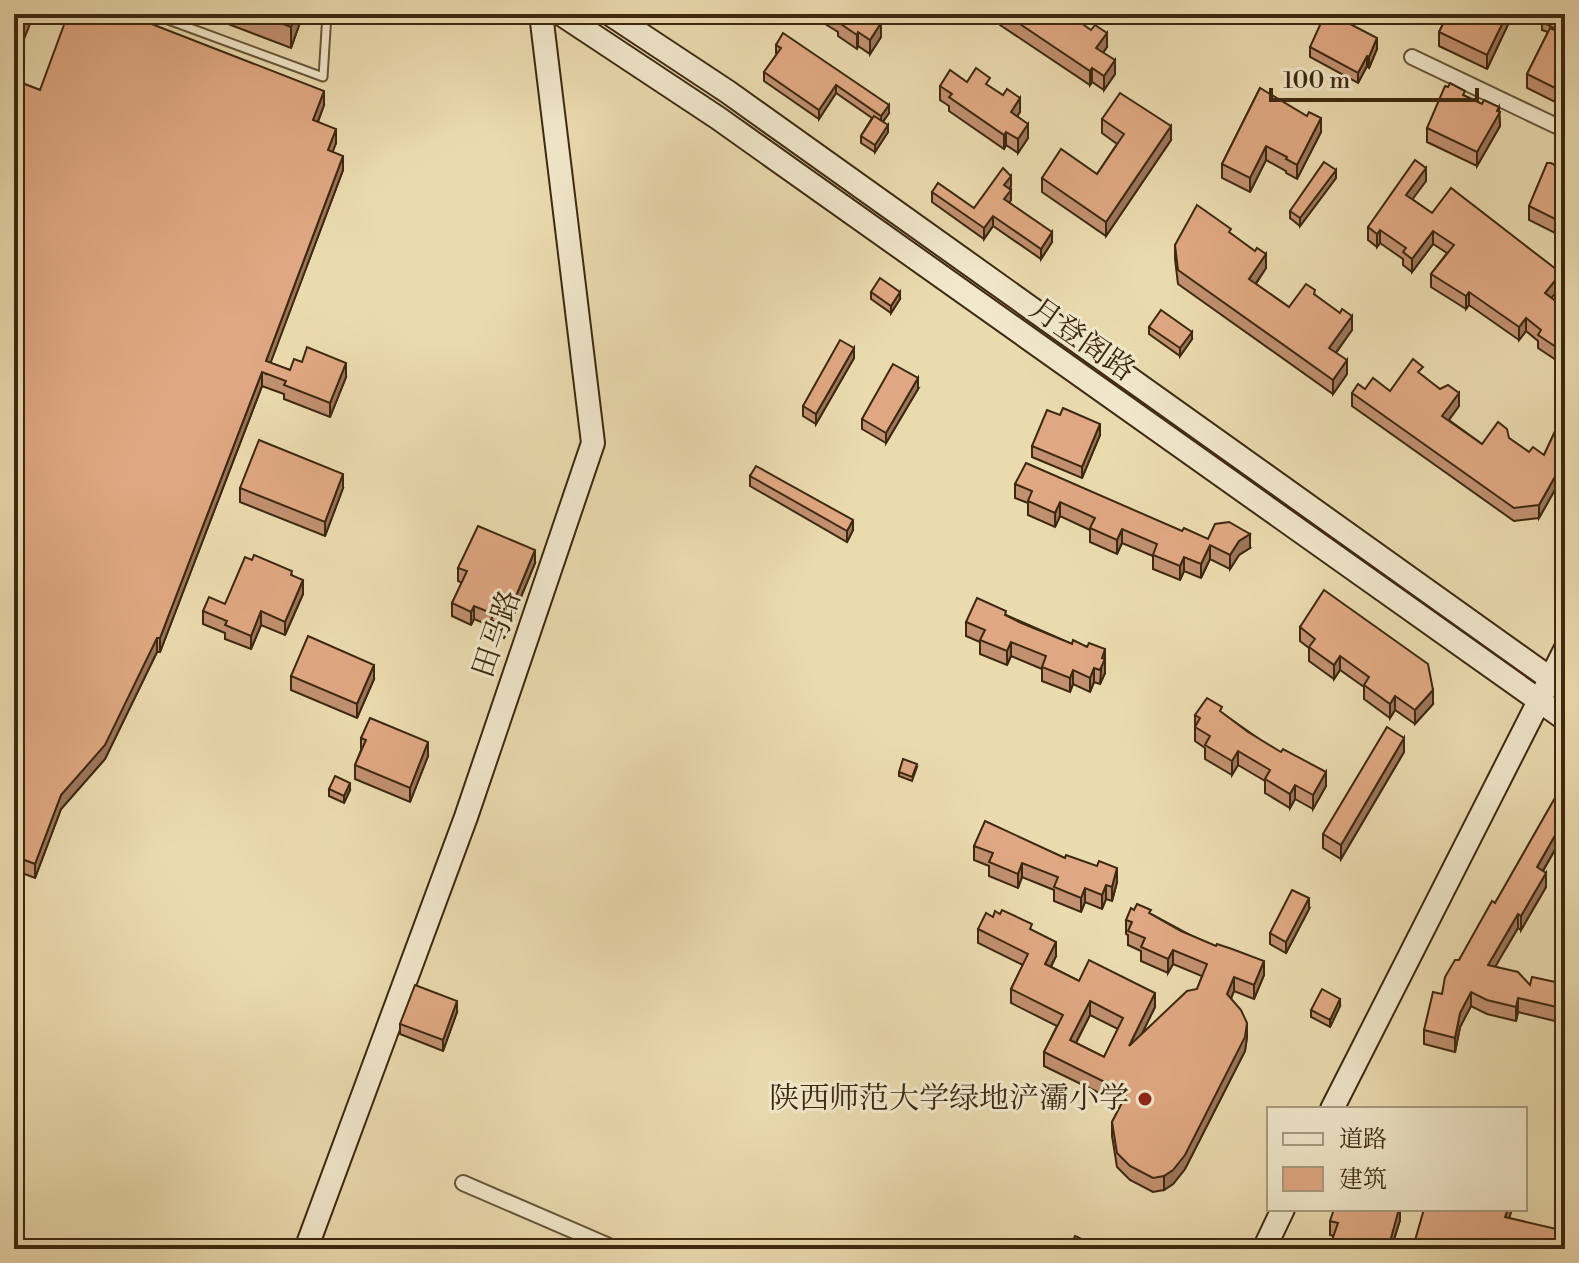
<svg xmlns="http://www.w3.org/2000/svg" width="1579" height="1263" font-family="'Libre Bodoni','Noto Serif SC',serif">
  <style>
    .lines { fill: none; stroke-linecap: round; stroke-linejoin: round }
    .lane-casing { stroke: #685538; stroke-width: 11 }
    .street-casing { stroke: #685538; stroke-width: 18 }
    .secondary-casing { stroke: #3d2810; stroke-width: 26 }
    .lane { stroke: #f1e8cb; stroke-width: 7 }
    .street { stroke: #f1e8cb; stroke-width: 14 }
    .secondary { stroke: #f1e8cb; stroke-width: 22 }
    .wall { fill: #c19070; stroke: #3d2810; stroke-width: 2; fill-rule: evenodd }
    .shaded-wall { fill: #9d765b; stroke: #3d2810; stroke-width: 2 }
    .building { fill: #e0a882; stroke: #3d2810; stroke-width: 2; fill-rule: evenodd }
    .poi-dot { fill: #8f2418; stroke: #f1e8cb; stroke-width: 3 }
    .labels { text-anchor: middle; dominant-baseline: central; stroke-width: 6; stroke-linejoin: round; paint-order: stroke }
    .street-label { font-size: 30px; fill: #3d2810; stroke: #f1e8cb }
    .poi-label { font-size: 30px; fill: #3d2810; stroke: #f1e8cb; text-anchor: end }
  </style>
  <rect width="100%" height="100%" fill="#eadbaf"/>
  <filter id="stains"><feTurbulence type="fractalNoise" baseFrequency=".0025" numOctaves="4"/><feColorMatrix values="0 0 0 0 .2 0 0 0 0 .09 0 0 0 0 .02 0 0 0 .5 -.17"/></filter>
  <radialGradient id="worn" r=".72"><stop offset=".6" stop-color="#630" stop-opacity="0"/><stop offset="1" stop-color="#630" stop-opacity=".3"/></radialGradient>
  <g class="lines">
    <defs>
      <polyline id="lane" points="152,14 323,77 327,14"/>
      <g id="street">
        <polyline points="1412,57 1565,130"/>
        <polyline points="463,1183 616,1249"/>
      </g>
      <g id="secondary">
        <polyline points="561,14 718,118 1565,719"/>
        <polyline points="610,14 728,92 1565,689"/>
        <polyline points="1332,1109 1565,650"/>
        <polyline points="306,1249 466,817 593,443 541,14"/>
        <polyline points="1264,1249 1283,1209"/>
      </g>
    </defs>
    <use href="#lane" class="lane-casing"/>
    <use href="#street" class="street-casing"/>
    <use href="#secondary" class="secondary-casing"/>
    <use href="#lane" class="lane"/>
    <use href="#street" class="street"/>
    <use href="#secondary" class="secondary"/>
  </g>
  <g class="wall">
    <polygon points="202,14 303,14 291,48"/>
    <polygon points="809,14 872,14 871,16 881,37 870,54 858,46 857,49 838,36 838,32"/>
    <polygon points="993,14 1068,14 1107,47 1103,53 1115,74 1104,90 1092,82 1090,85 1000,25 1000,19"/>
    <polygon points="1448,14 1513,14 1487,69 1439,46 1439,32"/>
    <polygon points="1563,21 1558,32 1565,35 1565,107 1527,88 1527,74 1548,32 1542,30 1542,22"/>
    <polygon points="776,45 889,113 883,122 888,132 875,152 861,143 861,136 872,118 836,93 819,119 764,81 764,72 777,54 776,53"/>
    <polygon points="1310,47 1377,49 1369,68 1367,66 1358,83 1310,57"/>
    <polygon points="14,80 40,90 324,105 318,122 336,143 332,152 343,170 270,363 290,370 346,377 330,417 284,399 284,394 262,386 160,652 157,652 105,759 61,809 35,878 14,870"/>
    <polygon points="967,82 990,87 1020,112 1017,116 1028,138 1018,153 1006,145 1004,149 949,111 949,106 940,100 940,86"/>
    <polygon points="1260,88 1321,132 1297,179 1286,173 1286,171 1266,160 1250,192 1222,178 1222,164"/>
    <polygon points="1465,96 1499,112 1500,126 1477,166 1427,142 1427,128"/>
    <polygon points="1102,119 1171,140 1106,236 1042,192 1042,178 1097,174 1117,144 1102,133"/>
    <polygon points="1565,170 1565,238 1529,220 1529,206"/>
    <polygon points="1336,178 1300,226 1290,218 1290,211"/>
    <polygon points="1426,181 1412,199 1432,213 1561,286 1551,298 1565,308 1565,366 1538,348 1538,341 1526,331 1519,340 1469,305 1466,309 1431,287 1431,274 1447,253 1433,244 1412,272 1403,265 1403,259 1380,243 1377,247 1368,240 1368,227"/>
    <polygon points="1011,186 1009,189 1011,200 1009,202 1052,242 1041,259 993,226 984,239 932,202 932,192 974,208"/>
    <polygon points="1231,234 1266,268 1256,284 1289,307 1315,295 1352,330 1336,353 1347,374 1333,394 1178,284 1175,259 1175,245"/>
    <polygon points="871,292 900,299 891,313 871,299"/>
    <polygon points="1149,327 1192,339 1180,356 1149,334"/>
    <polygon points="854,358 816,424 803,416 803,406"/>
    <polygon points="1423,376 1459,406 1449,420 1482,444 1509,438 1529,452 1544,455 1565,410 1565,466 1561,464 1561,479 1539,518 1514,521 1352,406 1352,393 1365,389 1390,391"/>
    <polygon points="918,389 886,443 862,429 862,419"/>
    <polygon points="1060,415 1100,435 1082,478 1032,457 1032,446"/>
    <polygon points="750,476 853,530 847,542 750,486"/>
    <polygon points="1015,484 1208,539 1250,548 1239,555 1230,569 1210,559 1201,578 1184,571 1180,580 1153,569 1153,556 1122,543 1117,554 1090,542 1090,530 1060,516 1055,527 1028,515 1028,503 1015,498"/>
    <polygon points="240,488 343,488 325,536 240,502"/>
    <polygon points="535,563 504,638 491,633 491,626 474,619 471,625 452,616 452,603 462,583 458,581 458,568"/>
    <polygon points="292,575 303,594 285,635 261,625 251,649 225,639 225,633 203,624 203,611 225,604"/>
    <polygon points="1006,615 1072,644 1105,649 1105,673 1100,684 1094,682 1090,692 1073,684 1070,692 1042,681 1042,669 1011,656 1007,665 980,654 980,642 966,636 966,622"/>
    <polygon points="1300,627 1433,704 1415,724 1395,710 1390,718 1364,699 1364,687 1340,670 1334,679 1309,661 1309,648 1300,641"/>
    <polygon points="291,676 374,679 357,718 291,690"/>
    <polygon points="1222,713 1326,786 1313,809 1295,799 1290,808 1265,793 1265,781 1238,765 1232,775 1205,759 1205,748 1195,741 1195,715"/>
    <polygon points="361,738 428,756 410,802 355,779 355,765 361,750"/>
    <polygon points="1404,752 1341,859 1323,848 1323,834"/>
    <polygon points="917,767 912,781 899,776 899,772"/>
    <polygon points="1565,787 1565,842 1561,839 1543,871 1546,887 1521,930 1518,928 1495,966 1530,985 1565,984 1565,1032 1559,1031 1559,1022 1518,1012 1516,1021 1487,1014 1471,1006 1460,1027 1455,1052 1424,1044 1424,1030 1459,960 1495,903"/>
    <polygon points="329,789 350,790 344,803 329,796"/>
    <polygon points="974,846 1117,882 1112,901 1106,899 1102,909 1085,902 1081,912 1054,901 1054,890 1022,877 1018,888 989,876 989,866 974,860"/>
    <polygon points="1309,909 1286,953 1270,944 1270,933"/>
    <path d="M1151 914 1264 975 1254 999 1234 991 1231 998 1247 1037 1245 1051 1185 1169 1173 1184 1164 1190 1153 1192 1130 1180 1117 1167 1112 1136V1122L1122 1104 1044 1066V1052L1057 1026 1011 1003V989L1023 965 978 943V929L993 917 1032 930 1056 956 1051 967 1079 981 1155 1007 1142 1033 1197 989 1202 976 1173 964 1168 973 1141 961V951L1128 945V935L1126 934V920ZM1090 1015 1118 1029 1104 1057 1076 1043Z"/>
    <polygon points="1340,1006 1330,1027 1311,1017 1311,1010"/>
    <polygon points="457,1012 443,1051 400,1034 400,1024"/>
    <polygon points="1400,1209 1400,1220 1391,1249 1331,1249 1334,1236 1330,1235 1330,1221"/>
    <polygon points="1512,1209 1509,1218 1565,1249 1414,1249 1414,1244"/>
  </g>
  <g class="shaded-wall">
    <polygon points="28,14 34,14 14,64 14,50"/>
    <polygon points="295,14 303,14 291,48 291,27"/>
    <polygon points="1507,14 1513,14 1487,69 1487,55"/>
    <polygon points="1563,14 1563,21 1556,36 1556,29"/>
    <polygon points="881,23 881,37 870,54 870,40"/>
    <polygon points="858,32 858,46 857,49 857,35"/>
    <polygon points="1107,33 1107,47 1096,62 1096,48"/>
    <polygon points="1377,38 1377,49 1369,68 1369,57"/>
    <polygon points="1367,56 1367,66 1358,83 1358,73"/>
    <polygon points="1115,60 1115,74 1104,90 1104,76"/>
    <polygon points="1092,68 1092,82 1090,85 1090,71"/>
    <polygon points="836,85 836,93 819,119 819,110"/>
    <polygon points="324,91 324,105 313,134 313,120"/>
    <polygon points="1020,98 1020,112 1011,126 1011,112"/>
    <polygon points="889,105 889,113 881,124 881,116"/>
    <polygon points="1499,107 1500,126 1477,166 1477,152"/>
    <polygon points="1321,118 1321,132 1297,179 1297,165"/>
    <polygon points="1028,124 1028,138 1018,153 1018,139"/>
    <polygon points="888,125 888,132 875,152 875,145"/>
    <polygon points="1171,126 1171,140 1106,236 1106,222"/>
    <polygon points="336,129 336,143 328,164 328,150"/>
    <polygon points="1006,132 1006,145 1004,149 1004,135"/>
    <polygon points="1266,146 1266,160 1250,192 1250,178"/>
    <polygon points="343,156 343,170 266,375 266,361"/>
    <polygon points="1426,168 1426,181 1406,208 1406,195"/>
    <polygon points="1336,170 1336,178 1300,226 1300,218"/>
    <polygon points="1011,176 1011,186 1004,195 1004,185"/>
    <polygon points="1011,190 1011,200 1004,209 1004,199"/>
    <polygon points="993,216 993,226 984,239 984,228"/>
    <polygon points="1380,230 1380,243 1377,247 1377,234"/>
    <polygon points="1433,231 1433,244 1412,272 1412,259"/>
    <polygon points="1052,232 1052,242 1041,259 1041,249"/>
    <polygon points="1266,254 1266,268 1249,293 1249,279"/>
    <polygon points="1561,273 1561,286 1545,306 1545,293"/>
    <polygon points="900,292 900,299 891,313 891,306"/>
    <polygon points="1469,292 1469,305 1466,309 1466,296"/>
    <polygon points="1352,316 1352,330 1329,362 1329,348"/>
    <polygon points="1526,318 1526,331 1519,340 1519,327"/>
    <polygon points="1192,332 1192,339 1180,356 1180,348"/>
    <polygon points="854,348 854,358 816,424 816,414"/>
    <polygon points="1347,360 1347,374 1333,394 1333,380"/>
    <polygon points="346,363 346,377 330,417 330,403"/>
    <polygon points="262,372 262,386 160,652 160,638"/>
    <polygon points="918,378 918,389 886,443 886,433"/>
    <polygon points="1459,393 1459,406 1442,429 1442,416"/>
    <polygon points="1100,424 1100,435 1082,478 1082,467"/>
    <polygon points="1561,466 1561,479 1539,518 1539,505"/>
    <polygon points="343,474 343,488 325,536 325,522"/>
    <polygon points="1060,502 1060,516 1055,527 1055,513"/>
    <polygon points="853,520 853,530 847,542 847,531"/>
    <polygon points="1122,529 1122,543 1117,554 1117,540"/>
    <polygon points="1250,534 1250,548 1239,555 1230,569 1230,555 1239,541"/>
    <polygon points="1210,545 1210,559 1201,578 1201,564"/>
    <polygon points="535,550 535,563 504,638 504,625"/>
    <polygon points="1184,557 1184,571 1180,580 1180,566"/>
    <polygon points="303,580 303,594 285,635 285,622"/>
    <polygon points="474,606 474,619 471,625 471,612"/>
    <polygon points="261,611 261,625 251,649 251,636"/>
    <polygon points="157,638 157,652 105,759 61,809 35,878 35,864 61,795"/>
    <polygon points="1011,642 1011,656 1007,665 1007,651"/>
    <polygon points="1105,649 1105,673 1100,684 1102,658"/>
    <polygon points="1340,656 1340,670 1334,679 1334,665"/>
    <polygon points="374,665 374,679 357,718 357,704"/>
    <polygon points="1094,668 1094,682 1090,692 1090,678"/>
    <polygon points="1073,670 1073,684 1070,692 1070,678"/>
    <polygon points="1433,690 1433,704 1415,724 1415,710"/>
    <polygon points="1395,696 1395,710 1390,718 1390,704"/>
    <polygon points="1404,738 1404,752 1341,859 1341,845"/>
    <polygon points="428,742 428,756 410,802 410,788"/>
    <polygon points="1238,751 1238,765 1232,775 1232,761"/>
    <polygon points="1326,772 1326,786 1313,809 1313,795"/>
    <polygon points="350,783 350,790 344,803 344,796"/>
    <polygon points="1295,785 1295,799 1290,808 1290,794"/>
    <polygon points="1561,825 1561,839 1537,881 1537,867"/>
    <polygon points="1022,863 1022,877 1018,888 1018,874"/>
    <polygon points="1117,868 1117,882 1112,901 1112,887"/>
    <polygon points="1546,873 1546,887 1521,930 1521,916"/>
    <polygon points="1106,885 1106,899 1102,909 1102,895"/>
    <polygon points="1085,888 1085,902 1081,912 1081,898"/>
    <polygon points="1309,898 1309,909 1286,953 1286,942"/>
    <polygon points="1518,914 1518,928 1488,979 1488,965"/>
    <polygon points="1056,942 1056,956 1045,978 1045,964"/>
    <polygon points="1173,950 1173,964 1168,973 1168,959"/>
    <polygon points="1264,961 1264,975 1254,999 1254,985"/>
    <polygon points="1234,977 1234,991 1227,1008 1227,994"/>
    <polygon points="1471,992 1471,1006 1460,1027 1455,1052 1455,1038 1460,1013"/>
    <polygon points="1155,993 1155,1007 1129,1060 1129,1046"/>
    <polygon points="1518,998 1518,1012 1516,1021 1516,1007"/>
    <polygon points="1340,999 1340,1006 1330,1027 1330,1020"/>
    <polygon points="457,1001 457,1012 443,1051 443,1040"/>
    <polygon points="1090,1001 1090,1015 1070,1054 1070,1040"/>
    <polygon points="1247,1023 1247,1037 1245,1051 1185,1169 1173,1184 1164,1190 1164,1176"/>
    <polygon points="1397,1209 1400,1209 1400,1220 1391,1249 1388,1249"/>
    <polygon points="1508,1209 1512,1209 1505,1231 1505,1217"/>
  </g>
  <g class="building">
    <polygon points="14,14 28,14 14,50"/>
    <polygon points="68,14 126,14 324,91 313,120 336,129 328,150 343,156 266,361 290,370 294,359 302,362 307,347 346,363 330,403 284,385 286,381 262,372 160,638 157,638 105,745 61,795 35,864 14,856 14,80 40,90"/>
    <polygon points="256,14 295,14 291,27"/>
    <polygon points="831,14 868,14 881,23 870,40 858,32 857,35 838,22 840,19"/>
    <polygon points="1005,14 1068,14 1091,30 1095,25 1107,33 1096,48 1115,60 1104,76 1092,68 1090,71"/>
    <polygon points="1325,14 1331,14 1377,38 1369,57 1367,56 1358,73 1310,47"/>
    <polygon points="1448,14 1507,14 1487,55 1439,32"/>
    <polygon points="1545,14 1563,14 1556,29 1542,22"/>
    <polygon points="1550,28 1565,35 1565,93 1527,74"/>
    <polygon points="783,33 889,105 881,116 836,85 819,110 764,72 781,48 776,45"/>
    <polygon points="976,68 990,78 986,84 1003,95 1007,89 1020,98 1011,112 1028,124 1018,139 1006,132 1004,135 949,97 952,94 940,86 950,70 967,82"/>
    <polygon points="1450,83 1465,91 1463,95 1482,104 1484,100 1499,107 1497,111 1500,112 1477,152 1427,128 1445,86 1448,87"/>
    <polygon points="1260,88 1307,116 1309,112 1321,118 1297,165 1286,159 1287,157 1266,146 1250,178 1222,164"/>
    <polygon points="1120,93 1171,126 1106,222 1042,178 1061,149 1097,174 1124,134 1102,119"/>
    <polygon points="874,116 888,125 875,145 861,136"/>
    <polygon points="1415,160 1426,168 1406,195 1432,213 1451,188 1561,273 1545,293 1565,308 1565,353 1538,335 1541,330 1526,318 1519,327 1469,292 1466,296 1431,274 1454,245 1433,231 1412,259 1403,252 1406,248 1380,230 1377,234 1368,227"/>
    <polygon points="1324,162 1336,170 1300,218 1290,211"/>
    <polygon points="1547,163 1551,163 1565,170 1565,224 1529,206"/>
    <polygon points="1003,168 1011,176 1004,185 1011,190 1004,199 1052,232 1041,249 993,216 984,228 932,192 938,183 974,208"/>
    <polygon points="1197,205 1231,229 1229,232 1255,251 1257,248 1266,254 1249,279 1289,307 1306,284 1315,290 1314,294 1340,313 1342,309 1352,316 1329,348 1347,360 1333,380 1178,270 1175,245"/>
    <polygon points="880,278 900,292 891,306 871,292"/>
    <polygon points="1161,310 1192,332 1180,348 1149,327"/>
    <polygon points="840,340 854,348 816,414 803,406"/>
    <polygon points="1413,359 1423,367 1418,372 1440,389 1448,385 1459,393 1442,416 1482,444 1498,422 1507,429 1509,438 1529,452 1533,447 1544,455 1565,410 1565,453 1557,449 1561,466 1539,505 1514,508 1352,393 1358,384 1365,389 1373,378 1390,391"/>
    <polygon points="893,364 918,378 886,433 862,419"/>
    <polygon points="1063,408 1100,424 1082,467 1032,446 1047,410 1060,415"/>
    <polygon points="259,440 343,474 325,522 240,488"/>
    <polygon points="1026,463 1182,531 1184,528 1208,539 1215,524 1229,522 1250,534 1239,541 1230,555 1210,545 1201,564 1184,557 1180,566 1153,555 1157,544 1122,529 1117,540 1090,528 1095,518 1060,502 1055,513 1028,501 1032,491 1015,484"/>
    <polygon points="756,466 853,520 847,531 750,476"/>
    <polygon points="478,526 535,550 504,625 491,620 494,614 474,606 471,612 452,603 467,571 458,568"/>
    <polygon points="254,555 292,571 291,575 303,580 285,622 261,611 251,636 225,625 227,621 203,611 209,597 225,604 245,557 252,560"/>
    <polygon points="1324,590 1428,664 1433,690 1415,710 1395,696 1390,704 1364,685 1369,677 1340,656 1334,665 1309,647 1315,639 1300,627"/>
    <polygon points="977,598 1006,611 1005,615 1019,622 1072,644 1073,640 1087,647 1089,643 1105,649 1102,658 1105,659 1100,670 1094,668 1090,678 1073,670 1070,678 1042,667 1046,656 1011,642 1007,651 980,640 985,630 966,622"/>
    <polygon points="308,636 374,665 357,704 291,676"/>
    <polygon points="1207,698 1222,707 1220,711 1248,732 1281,752 1283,749 1326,772 1313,795 1295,785 1290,794 1265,779 1270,770 1238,751 1232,761 1205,745 1210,736 1195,727 1200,718 1195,715"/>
    <polygon points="370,718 428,742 410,788 355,765 366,740 361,738"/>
    <polygon points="1387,727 1404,738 1341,845 1323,834"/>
    <polygon points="903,759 917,764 912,777 899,772"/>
    <polygon points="335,776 350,783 344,796 329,789"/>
    <polygon points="1565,787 1565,828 1561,825 1537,867 1546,873 1521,916 1518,914 1488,965 1518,972 1530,985 1532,977 1565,984 1565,1018 1559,1017 1561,1008 1518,998 1516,1007 1487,1000 1471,992 1460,1013 1455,1038 1424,1030 1433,992 1442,994 1445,977 1455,960 1459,960 1492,901 1495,903 1560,789"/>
    <polygon points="985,821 1065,858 1066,855 1097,866 1099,861 1117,868 1112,887 1106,885 1102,895 1085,888 1081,898 1054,887 1058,877 1022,863 1018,874 989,862 993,853 974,846"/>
    <polygon points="1292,890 1309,898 1286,942 1270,933"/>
    <path d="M1137 904 1151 910 1149 913 1181 931 1216 946 1217 944 1232 949 1264 961 1254 985 1234 977 1227 994 1241 1010 1247 1023 1245 1037 1185 1155 1173 1170 1164 1176 1153 1178 1130 1166 1117 1153 1112 1122 1127 1093 1044 1052 1063 1015 1011 989 1028 954 978 929 986 913 993 917 995 911 1000 914 1002 910 1032 924 1030 929 1056 942 1045 964 1079 981 1089 960 1155 993 1129 1046 1187 991 1197 989 1207 964 1173 950 1168 959 1141 947 1145 938 1128 931 1132 922 1126 920 1131 908 1134 910ZM1090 1001 1123 1018 1104 1057 1070 1040Z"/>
    <polygon points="415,985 457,1001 443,1040 400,1024"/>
    <polygon points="1322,989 1340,999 1330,1020 1311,1010"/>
    <polygon points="1334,1209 1399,1209 1388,1249 1338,1249 1339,1245 1331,1243 1338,1223 1330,1221"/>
    <polygon points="1424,1209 1508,1209 1505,1217 1565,1231 1565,1249 1432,1249 1414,1244"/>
    <polygon points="1075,1236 1103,1249 1069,1249"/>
    <polygon points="483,1239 507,1249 478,1249"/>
  </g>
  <circle class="poi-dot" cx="1145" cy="1099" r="8"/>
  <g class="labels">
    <g class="street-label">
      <text transform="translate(1082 340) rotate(35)">月登阁路</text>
      <text transform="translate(497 634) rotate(-71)">田马路</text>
    </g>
    <g class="poi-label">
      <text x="1129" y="1099">陕西师范大学绿地浐灞小学</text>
    </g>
  </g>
  <rect width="1579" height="1263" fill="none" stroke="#eadbaf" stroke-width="48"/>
  <rect x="16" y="16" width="1547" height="1231" fill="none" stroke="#3d2810" stroke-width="4"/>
  <rect x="24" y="24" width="1531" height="1215" fill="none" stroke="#3d2810" stroke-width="2"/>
  <rect x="1267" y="1107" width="260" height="104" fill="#f1e8cb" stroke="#a99b80" stroke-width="2"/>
  <rect x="1283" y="1133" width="40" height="12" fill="#f1e8cb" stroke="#a99b80" stroke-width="2"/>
  <text x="1339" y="1147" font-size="24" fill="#3d2810">道路</text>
  <rect x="1283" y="1167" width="40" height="24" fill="#e0a882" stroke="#a99b80" stroke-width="2"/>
  <text x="1339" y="1187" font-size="24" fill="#3d2810">建筑</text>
  <path d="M1271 88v12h206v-12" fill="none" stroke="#3d2810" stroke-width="4"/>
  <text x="1283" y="88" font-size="24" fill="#3d2810" stroke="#f1e8cb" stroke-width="6" paint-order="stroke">100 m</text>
  <rect width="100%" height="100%" filter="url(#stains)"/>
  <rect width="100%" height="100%" fill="url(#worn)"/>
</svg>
